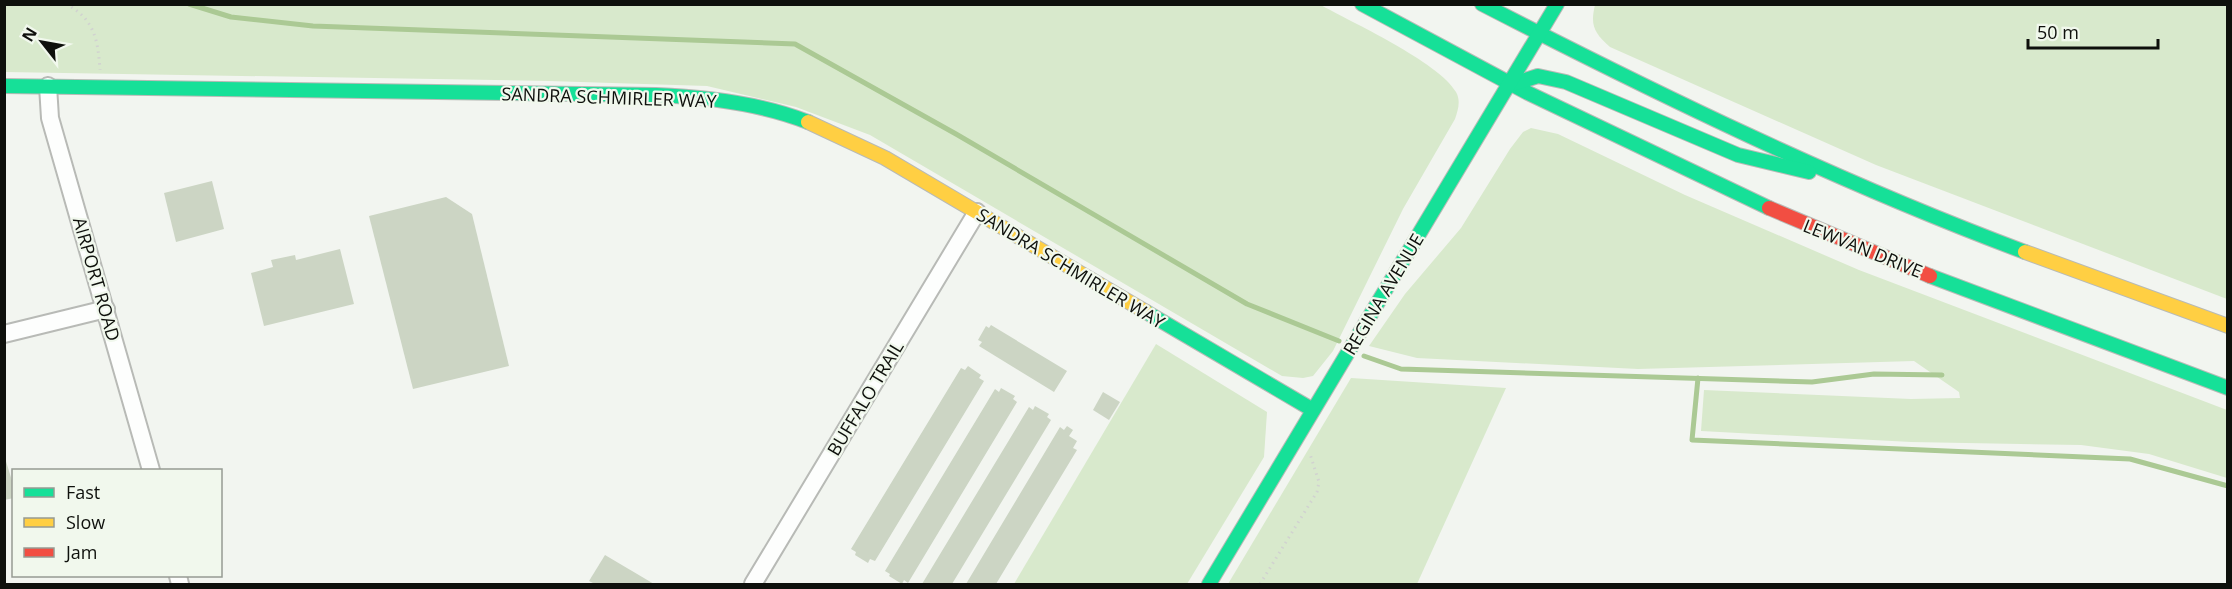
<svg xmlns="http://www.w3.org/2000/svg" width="2232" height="589" font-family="'Open Sans',sans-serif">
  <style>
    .green { fill: #d8e9cc }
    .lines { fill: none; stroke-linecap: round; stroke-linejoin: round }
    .stream { stroke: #abc994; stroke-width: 5 }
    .building { fill: #ccd5c4 }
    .street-casing { stroke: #b8bab6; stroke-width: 20 }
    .fast-casing { stroke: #b8bab6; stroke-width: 16 }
    .slow-casing { stroke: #b8bab6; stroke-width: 16 }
    .jam-casing { stroke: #b8bab6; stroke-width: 16 }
    .path { stroke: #d1d2d0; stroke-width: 3; stroke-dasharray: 1.5 4.5; stroke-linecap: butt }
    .street { stroke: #fdfefd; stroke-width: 16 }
    .fast { stroke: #16e098; stroke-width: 14 }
    .slow { stroke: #ffcf43; stroke-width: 14 }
    .jam { stroke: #f24e42; stroke-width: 14 }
    .labels { text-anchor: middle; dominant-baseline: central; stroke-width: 4.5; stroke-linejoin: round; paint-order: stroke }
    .street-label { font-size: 18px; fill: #0e100c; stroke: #f1f8ed }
  </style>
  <rect width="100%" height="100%" fill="#f2f5f0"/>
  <g class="green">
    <path d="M1319 4C1351 22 1439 62 1456 92 1461 101 1458 110 1455 119L1403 209 1333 351 1313 376 1303 378 1282 376 870 135 796 107 707 86 549 81 5 72V5Z"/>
    <path d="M1595 5H2227V299L1876 165 1610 47C1594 33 1590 25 1595 5Z"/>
    <polygon points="1531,128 1558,134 1685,195 1859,270 2227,410 2227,478 2149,454 2081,445 1911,442 1701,431 1704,390 1911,399 1960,398 1959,392 1914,361 1638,369 1417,358 1369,346 1405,294 1461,228 1510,149 1523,132"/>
    <polygon points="1156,344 1267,412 1264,457 1187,584 1014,584"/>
    <polygon points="1351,378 1506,388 1417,584 1228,584"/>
  </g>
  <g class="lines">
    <g class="stream">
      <polyline points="189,4 231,17 313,26 795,44 956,134 1247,304 1339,341"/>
      <polyline points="1364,356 1401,369 1812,382 1874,374 1942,375"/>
      <polyline points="1698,378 1692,440 2130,459 2228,486"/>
    </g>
  </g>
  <g class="building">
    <polygon points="212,181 224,229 176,242 164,193"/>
    <polygon points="446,197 472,214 509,366 413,389 369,216"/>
    <polygon points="340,249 354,304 264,326 251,273 273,267 271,260 295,255 296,260"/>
    <polygon points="991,325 1067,371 1054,392 979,346 982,342 978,340 986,326 989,328"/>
    <polygon points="968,366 981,375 979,378 984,381 875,561 870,559 868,563 855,555 856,552 851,549 961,368 965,370"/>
    <polygon points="1001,388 1015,396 1013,399 1017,402 908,583 904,580 902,584 889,576 890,574 885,571 995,389 999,392"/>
    <polygon points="1103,392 1120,402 1109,420 1093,410"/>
    <polygon points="1035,406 1049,414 1047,417 1051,420 952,584 922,584 1029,407 1033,410"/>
    <polygon points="1067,426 1073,430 1069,436 1077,441 1073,448 1077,450 996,584 966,584 1060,427 1064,430"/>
    <polygon points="4,455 14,487 14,498 4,500"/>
    <polygon points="605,555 654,584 595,584 589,581"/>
  </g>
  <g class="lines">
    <defs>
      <g id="street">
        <polyline points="48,86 50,118 151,470"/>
        <polyline points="4,334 106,309"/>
        <polyline points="178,576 180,584"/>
        <polyline points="753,584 977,212"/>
      </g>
      <g id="fast">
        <polyline points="1362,4 1528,93 1769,208"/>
        <path d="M1482 4C1659 95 1838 182 2025 252"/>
        <polyline points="1509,85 1538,76 1566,82 1738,155 1809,172"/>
        <path d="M4 86 656 95C707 97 760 103 808 122"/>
        <polyline points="1930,276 2228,388"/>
        <polyline points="1146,312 1313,410"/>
        <polyline points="1209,584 1557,4"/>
      </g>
      <g id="slow">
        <polyline points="808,122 885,158 1146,312"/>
        <polyline points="2025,252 2228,326"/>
      </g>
      <polyline id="jam" points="1769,208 1930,276"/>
    </defs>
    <use href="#street" class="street-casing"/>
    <use href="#fast" class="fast-casing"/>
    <use href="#slow" class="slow-casing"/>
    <use href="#jam" class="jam-casing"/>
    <g class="path">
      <path d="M66 4C95 19 98 41 100 70"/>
      <polyline points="1260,584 1317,492 1319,482 1310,454"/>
    </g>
    <use href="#street" class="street"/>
    <use href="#fast" class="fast"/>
    <use href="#slow" class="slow"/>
    <use href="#jam" class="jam"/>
  </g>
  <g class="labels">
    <g class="street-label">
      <text transform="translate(609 97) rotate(2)">SANDRA SCHMIRLER WAY</text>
      <text transform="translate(1863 248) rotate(22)">LEWVAN DRIVE</text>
      <text transform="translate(1071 268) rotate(31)">SANDRA SCHMIRLER WAY</text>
      <text transform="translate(97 279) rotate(74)">AIRPORT ROAD</text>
      <text transform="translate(1383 294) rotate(-59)">REGINA AVENUE</text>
      <text transform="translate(865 398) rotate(-59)">BUFFALO TRAIL</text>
    </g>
  </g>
  <rect width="2232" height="589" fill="none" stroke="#0e100c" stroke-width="12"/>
  <rect x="12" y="469" width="210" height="108" fill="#f1f8ed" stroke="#969b93" stroke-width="1.5"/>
  <rect x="24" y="488" width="30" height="9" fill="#16e098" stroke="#969b93" stroke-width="1.5"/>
  <text x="66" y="499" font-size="18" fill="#0e100c">Fast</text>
  <rect x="24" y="518" width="30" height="9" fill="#ffcf43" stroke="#969b93" stroke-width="1.5"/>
  <text x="66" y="529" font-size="18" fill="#0e100c">Slow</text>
  <rect x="24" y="548" width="30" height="9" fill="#f24e42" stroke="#969b93" stroke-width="1.5"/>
  <text x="66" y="559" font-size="18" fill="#0e100c">Jam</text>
  <g transform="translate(42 42) rotate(301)" stroke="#f1f8ed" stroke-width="4.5" paint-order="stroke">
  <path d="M0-4.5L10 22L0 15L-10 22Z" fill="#0e100c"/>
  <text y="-9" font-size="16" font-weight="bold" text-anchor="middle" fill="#0e100c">N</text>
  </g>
  <path d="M2028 39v9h130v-9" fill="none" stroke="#0e100c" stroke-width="3"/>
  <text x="2037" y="39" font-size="18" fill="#0e100c" stroke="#f1f8ed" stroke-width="4.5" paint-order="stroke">50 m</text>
</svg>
